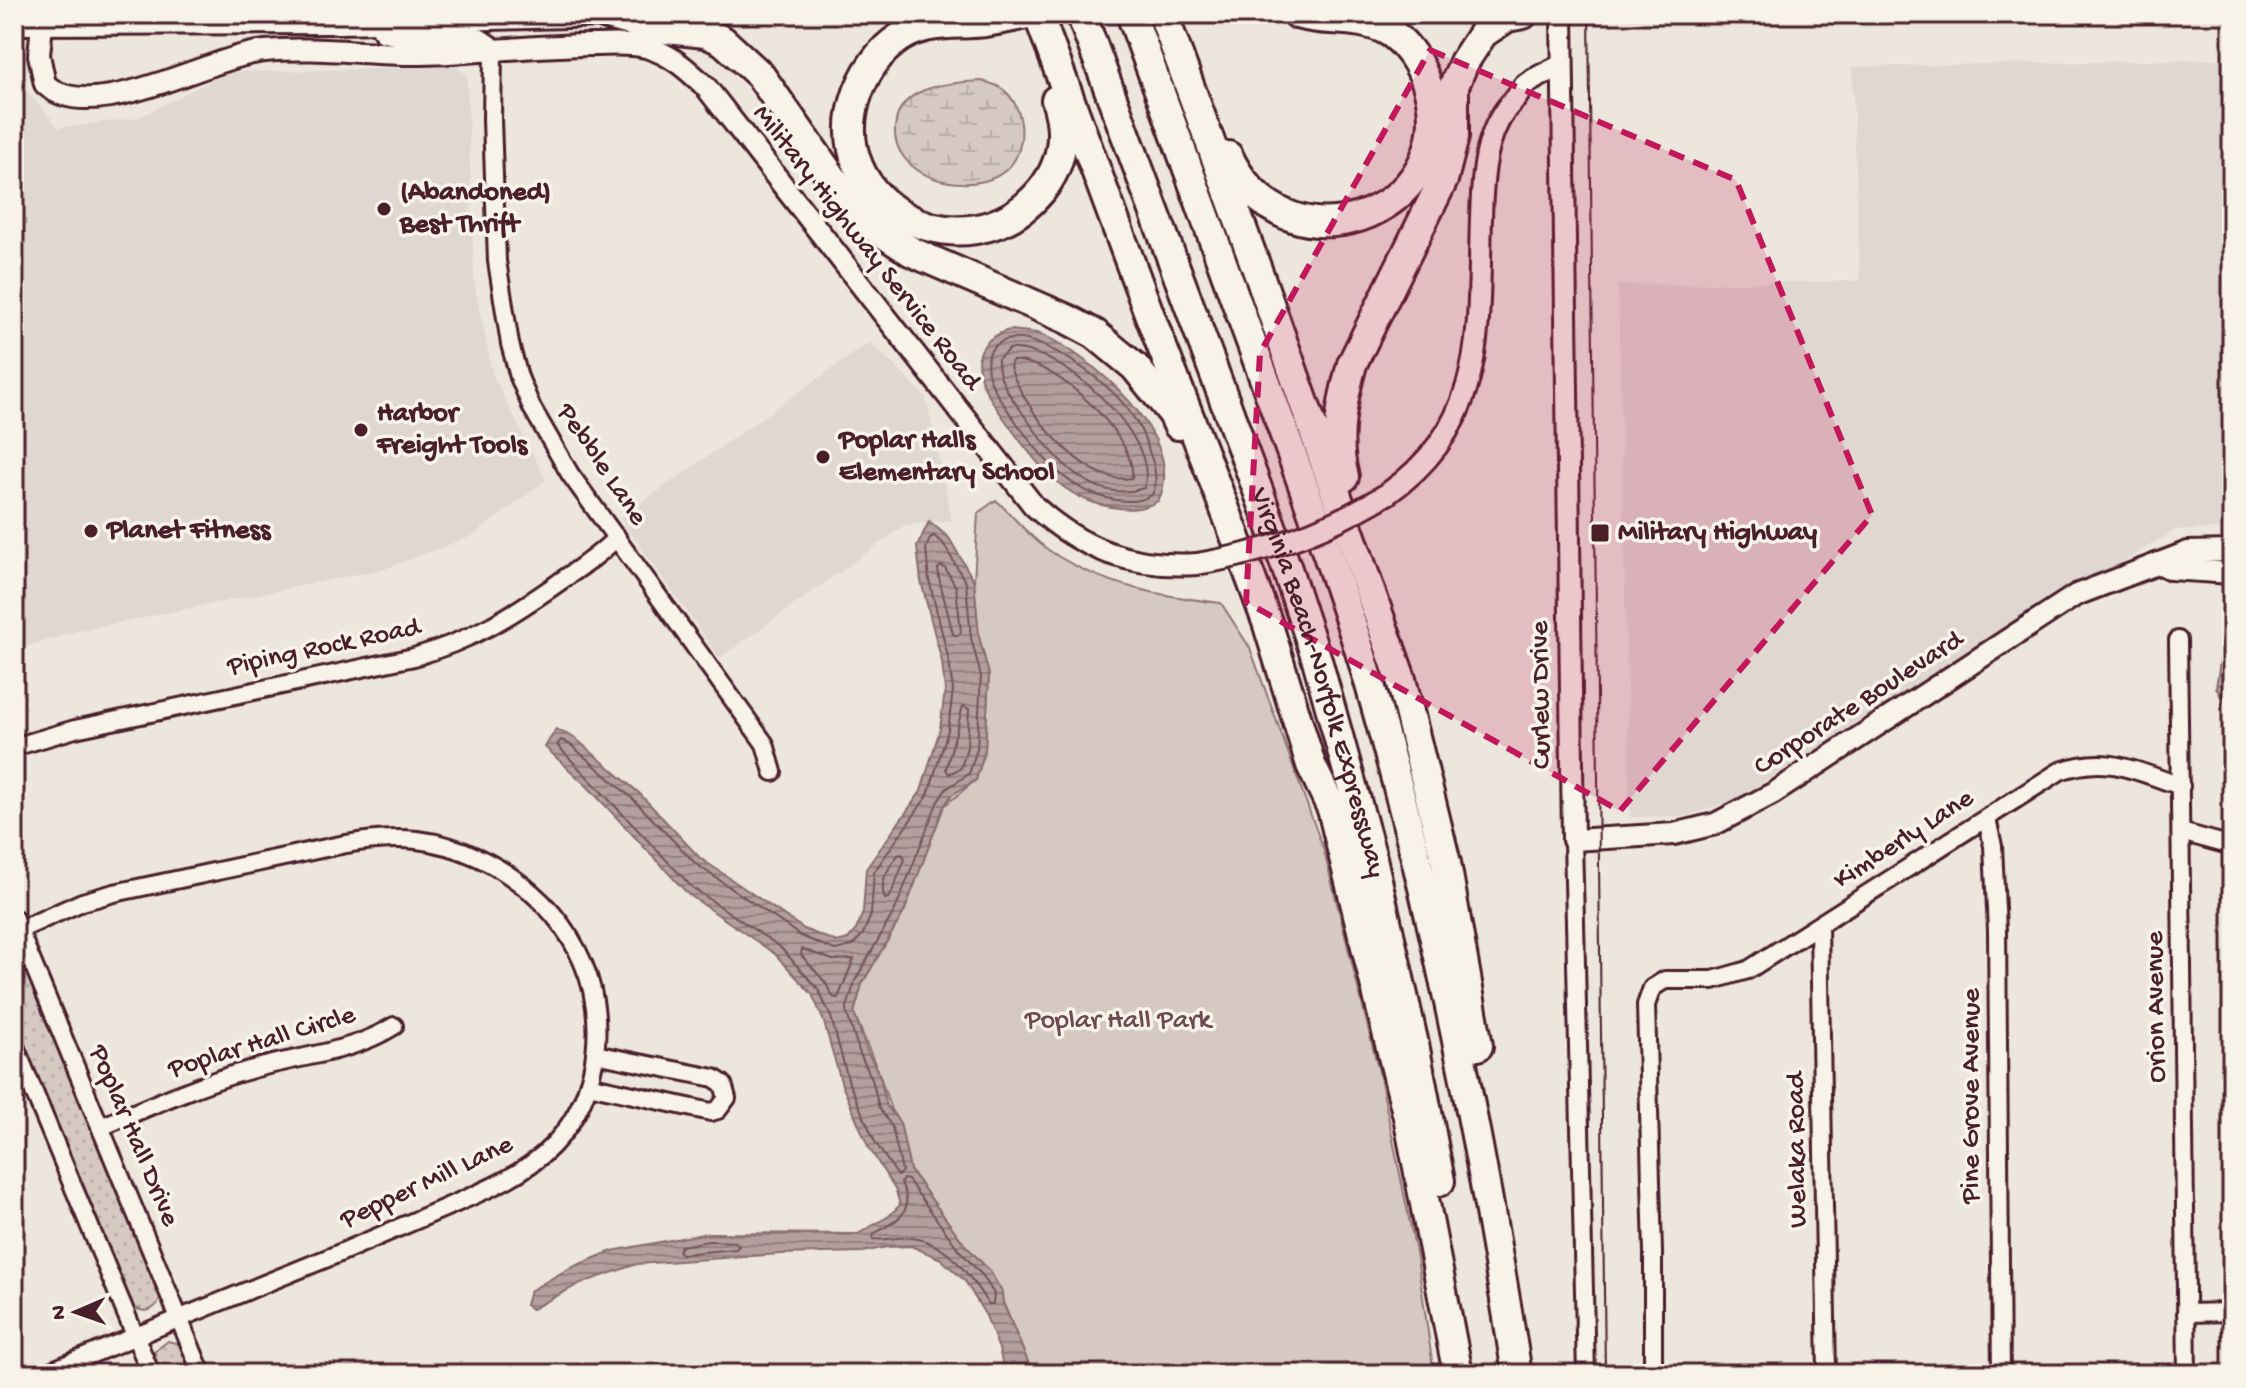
<svg xmlns="http://www.w3.org/2000/svg" width="2246" height="1388" font-family="'Gochi Hand',sans-serif">
  <style>
    .built { fill: #e0d7d0 }
    .grass { fill: url(#grass-dots); stroke: #907476; stroke-width: 2 }
    .wetland { fill: url(#wetland-marsh); stroke: #907476; stroke-width: 2 }
    .park { fill: #d5c9c2; stroke: #907476; stroke-width: 2 }
    .water { fill: url(#water-rules); stroke: #896c6f; stroke-width: 2 }
    .lines { fill: none; stroke-linecap: round; stroke-linejoin: round }
    .shore { stroke: #745259; stroke-width: 2 }
    .minor-casing { stroke: #4a1f2b; stroke-width: 22 }
    .tertiary-casing { stroke: #4a1f2b; stroke-width: 26 }
    .primary-casing { stroke: #4a1f2b; stroke-width: 30 }
    .motorway-casing { stroke: #4a1f2b; stroke-width: 34 }
    .minor { stroke: #f7f3e8; stroke-width: 16 }
    .tertiary { stroke: #f7f3e8; stroke-width: 20 }
    .primary { stroke: #f7f3e8; stroke-width: 24 }
    .motorway { stroke: #f7f3e8; stroke-width: 28 }
    .tram { stroke: #4a1f2b; stroke-width: 2 }
    .tertiary-bridge-casing { stroke: #4a1f2b; stroke-width: 26; stroke-linecap: butt }
    .tertiary-bridge { stroke: #f7f3e8; stroke-width: 20 }
    .marked { fill: #c2185b; fill-opacity: 0.2; stroke: #c2185b; stroke-width: 6; stroke-dasharray: 16 10; stroke-linejoin: round }
    .poi-dot { fill: #4a1f2b; stroke: #f7f3e8; stroke-width: 3 }
    .labels { text-anchor: middle; dominant-baseline: central; stroke-width: 7; stroke-linejoin: round; paint-order: stroke }
    .poi-label { font-size: 28px; font-weight: bold; fill: #4a1f2b; stroke: #f7f3e8; text-anchor: start }
    .street-label { font-size: 28px; fill: #4a1f2b; stroke: #f7f3e8 }
    .park-label { font-size: 28px; fill: #6d4a51; stroke: #f7f3e8 }
  </style>
  <defs>
    <pattern id="grass-dots" width="8" height="8" patternUnits="userSpaceOnUse" patternTransform="scale(2)"><rect width="8" height="8" fill="#d5c9c2"/><path d="M2 2h.1M6 6h.1" fill="none" stroke="#b8aca7" stroke-width="1.8" stroke-linecap="round"/></pattern>
    <pattern id="wetland-marsh" width="20" height="14" patternUnits="userSpaceOnUse" patternTransform="scale(2)"><rect width="20" height="14" fill="#d5c9c2"/><path d="M1 5h8M5 5V1M11 12h8M15 12V8" fill="none" stroke="#b8aca7"/></pattern>
    <pattern id="water-rules" width="6" height="5" patternUnits="userSpaceOnUse" patternTransform="scale(2)"><rect width="6" height="5" fill="#b39f9d"/><path d="M0 2.5h6" fill="none" stroke="#948180"/></pattern>
  </defs>
  <rect width="100%" height="100%" fill="#ece6dd"/>
  <filter id="ink" filterUnits="userSpaceOnUse"><feTurbulence type="fractalNoise" baseFrequency=".0125" numOctaves="2"/><feDisplacementMap in="SourceGraphic" scale="16" xChannelSelector="R" yChannelSelector="G"/><feConvolveMatrix kernelMatrix="1 2 1 2 8 2 1 2 1" color-interpolation-filters="sRGB"/></filter>
  <g filter="url(#ink)">
    <g class="built">
      <polygon points="2232,59 2232,529 2175,530 1736,799 1686,816 1630,817 1618,285 1860,281 1852,67"/>
      <polygon points="456,67 467,77 474,282 493,376 546,480 472,536 384,569 77,631 14,650 14,76 59,128 138,118 228,72"/>
      <polygon points="870,342 926,397 952,520 905,525 720,658 620,518"/>
    </g>
    <g class="grass">
      <path d="M14 934 161 1293C159 1310 145 1316 131 1305L14 1021Z"/>
      <polygon points="168,1341 183,1345 196,1374 160,1374 155,1362 155,1351"/>
    </g>
    <path class="wetland" d="M982 81C987 83 995 84 999 87 1025 101 1029 148 1008 168 986 190 940 186 916 169 904 160 896 149 895 134 893 86 945 83 982 81Z"/>
    <path class="park" d="M996 500C1013 516 1030 538 1050 551 1102 586 1161 596 1221 603L1250 648 1324 851 1379 1072 1417 1257 1434 1374H1033L990 1271 965 1245 910 1170 900 1123 891 1110 880 1076 854 1013 862 984 904 912 944 806 976 780 985 750 989 675 979 637 974 581 978 513Z"/>
    <g class="water">
      <path d="M1010 330C1020 331 1031 331 1040 334 1091 355 1190 439 1158 501 1143 510 1128 510 1111 507 1062 499 1035 462 1008 424 995 406 970 375 981 351 986 340 998 333 1010 330Z"/>
      <polygon points="929,521 949,538 974,581 979,637 989,675 985,750 976,780 952,795 944,806 904,912 862,984 854,1013 867,1051 880,1076 886,1105 900,1123 910,1170 965,1245 990,1271 1002,1292 1003,1303 1033,1374 1005,1374 999,1349 986,1316 965,1281 941,1259 911,1246 887,1247 863,1252 780,1254 637,1264 579,1284 532,1309 526,1305 530,1291 570,1268 612,1251 708,1233 858,1234 889,1216 900,1205 896,1191 868,1146 842,1085 823,1019 812,994 775,954 688,894 588,787 545,747 556,729 575,738 639,793 700,858 804,929 837,942 848,939 856,930 863,912 866,869 921,791 940,729 945,691 942,662 921,581 917,547"/>
      <polygon points="2222,649 2232,649 2232,717 2216,687"/>
    </g>
    <g class="lines">
      <g class="shore">
        <path d="M1022 339C1058 346 1111 384 1132 415 1140 426 1146 441 1150 454 1155 467 1159 482 1152 495 1141 502 1128 502 1116 500 1067 492 1041 457 1014 419 1003 403 983 379 988 358 991 342 1008 338 1022 339Z"/>
        <path d="M1009 349C1058 344 1161 436 1144 488 1091 506 1050 453 1024 415 1012 398 997 381 998 359Z"/>
        <path d="M1012 361C1051 356 1138 437 1132 478 1083 487 1022 407 1010 366Z"/>
        <polygon points="934,536 943,543 966,583 971,638 981,676 977,749 969,774 946,789 937,803 896,908 855,981 846,1011 860,1054 872,1079 879,1108 892,1127 902,1171 898,1176 875,1142 849,1083 831,1017 818,989 780,947 693,888 557,745 561,740 571,745 633,799 696,864 801,936 835,950 852,946 863,934 871,915 874,872 928,795 948,730 953,690 949,661 929,580 926,549 930,538"/>
        <polygon points="941,566 945,568 956,587 961,632 958,636 953,634 939,578 938,569"/>
        <polygon points="963,706 969,709 967,747 961,768 949,774 946,769"/>
        <path d="M902 854 905 859 890 897 885 899C878 882 888 869 898 855Z"/>
        <polygon points="802,949 833,960 854,959 838,998 833,997 825,982 801,955"/>
        <path d="M903 1179 908 1180 959 1250 983 1276 994 1294 993 1304H988C971 1276 947 1242 912 1238 899 1236 885 1241 873 1239L874 1234C898 1219 916 1214 901 1183Z"/>
        <polygon points="709,1241 736,1242 739,1246 736,1249 682,1254 678,1251 681,1246"/>
      </g>
      <defs>
        <g id="minor">
          <polyline points="493,51 492,120 497,261 510,344 519,377 532,408 570,474 765,744 773,772"/>
          <polyline points="2178,640 2187,1374"/>
          <path d="M14 747 75 729 414 657C474 639 508 618 558 583 578 569 600 555 617 537"/>
          <polyline points="1987,819 1993,846 1997,931 2001,1374"/>
          <polyline points="2181,832 2232,846"/>
          <polyline points="1573,840 1586,1374"/>
          <polyline points="14,918 202,1374"/>
          <polyline points="1819,925 1827,1374"/>
          <path d="M19 930 82 902 114 893C171 881 227 869 284 857 327 848 373 835 417 840 460 845 500 865 532 893 561 918 583 953 592 990 604 1045 592 1105 552 1146 524 1175 484 1191 447 1207 410 1223 372 1239 335 1255 237 1294 140 1335 43 1374"/>
          <polyline points="14,1044 151,1374"/>
          <polyline points="588,1085 711,1112 718,1110 727,1098 723,1084 714,1078 595,1054"/>
          <path d="M101 1127C148 1107 196 1085 246 1071 295 1056 350 1054 394 1026"/>
          <polyline points="2186,1313 2232,1312"/>
          <path d="M1653 1374V1252L1646 1005 1652 988 1665 980H1713L1748 970 2060 771C2108 754 2135 771 2181 786"/>
        </g>
        <g id="tertiary">
          <path d="M43 14 39 55 45 84C90 128 210 56 265 51 317 46 370 55 422 54 479 53 535 45 592 45 610 45 629 43 646 47 671 54 688 70 706 87L1034 506C1082 550 1132 568 1197 564"/>
          <polyline points="1562,14 1573,840 1674,834 1715,824 1774,793 2076,595 2188,552 2232,551"/>
          <path d="M1387 494C1497 417 1475 312 1482 195 1484 161 1489 125 1514 100 1519 96 1520 89 1525 85 1535 77 1551 71 1562 65"/>
          <polyline points="2159,563 2171,569 2232,573"/>
        </g>
        <g id="primary">
          <polyline points="14,22 340,21 609,14"/>
          <polyline points="385,30 432,39 478,41 493,51"/>
        </g>
        <g id="motorway">
          <polyline points="604,14 657,28 706,33 723,41 760,75 838,186 869,224 912,252 1067,319 1095,334 1135,367 1173,414 1178,425"/>
          <path d="M1027 14C1013 17 999 20 985 22 959 25 932 21 908 33 884 45 868 67 858 92 817 204 966 281 1041 191 1063 164 1067 132 1056 100"/>
          <polyline points="1038,14 1150,316 1233,530 1267,622 1311,765 1332,809 1409,1121 1458,1374"/>
          <path id="s1" d="M1081 14 1286 566 1317 660 1372 858 1415 1049 1440 1181"/>
          <path d="M1131 14C1184 159 1238 303 1290 449 1318 527 1347 605 1370 685 1435 911 1481 1141 1517 1374"/>
          <polyline points="1163,14 1262,283 1401,679 1446,863 1478,1046"/>
          <path d="M1228 156C1292 288 1475 203 1424 76 1417 59 1403 39 1386 30 1357 15 1325 23 1297 14"/>
          <path d="M1344 477C1334 440 1342 401 1352 364L1443 180 1454 137V86L1464 62 1483 33 1507 17 1523 14"/>
        </g>
      </defs>
      <use href="#minor" class="minor-casing"/>
      <use href="#tertiary" class="tertiary-casing"/>
      <use href="#primary" class="primary-casing"/>
      <use href="#motorway" class="motorway-casing"/>
      <use href="#minor" class="minor"/>
      <use href="#tertiary" class="tertiary"/>
      <use href="#primary" class="primary"/>
      <use href="#motorway" class="motorway"/>
      <polyline class="tram" points="1589,14 1605,1374"/>
      <defs>
        <path id="tertiary-bridge" d="M1197 564C1265 553 1328 530 1387 494"/>
      </defs>
      <use href="#tertiary-bridge" class="tertiary-bridge-casing"/>
      <use href="#tertiary-bridge" class="tertiary-bridge"/>
    </g>
  </g>
  <path class="marked" d="M1430 50 1736 180 1872 515 1620 811 1246 602 1260 353Z"/>
  <g class="poi-dot">
    <circle cx="384" cy="209" r="8"/>
    <circle cx="361" cy="430" r="8"/>
    <circle cx="823" cy="457" r="8"/>
    <circle cx="91" cy="531" r="8"/>
    <rect x="1590" y="523" width="20" height="20" rx="4"/>
  </g>
  <g class="labels">
    <g class="poi-label">
      <text x="400" y="193">(Abandoned)<tspan x="400" dy="32">Best Thrift</tspan></text>
      <text x="377" y="414">Harbor<tspan x="377" dy="32">Freight Tools</tspan></text>
      <text x="839" y="441">Poplar Halls<tspan x="839" dy="32">Elementary School</tspan></text>
      <text x="107" y="531">Planet Fitness</text>
      <text x="1618" y="533">Military Highway</text>
    </g>
    <g class="street-label">
      <text transform="translate(866 248) rotate(52)">Military Highway Service Road</text>
      <text transform="translate(601 465) rotate(56)">Pebble Lane</text>
      <text transform="translate(324 648) rotate(-12)">Piping Rock Road</text>
      <text stroke="none"><textPath href="#s1" startOffset="710">Virginia Beach-Norfolk Expressway</textPath></text>
      <text transform="translate(1542 695) rotate(-91)">Curlew Drive</text>
      <text transform="translate(1859 704) rotate(-33)">Corporate Boulevard</text>
      <text transform="translate(1904 840) rotate(-33)">Kimberly Lane</text>
      <text transform="translate(2157 1007) rotate(-91)">Orion Avenue</text>
      <text transform="translate(262 1043) rotate(-17)">Poplar Hall Circle</text>
      <text transform="translate(1972 1096) rotate(-90)">Pine Grove Avenue</text>
      <text transform="translate(133 1136) rotate(67)">Poplar Hall Drive</text>
      <text transform="translate(1798 1150) rotate(-91)">Welaka Road</text>
      <text transform="translate(427 1183) rotate(-25)">Pepper Mill Lane</text>
    </g>
    <g class="park-label">
      <text x="1118" y="1021">Poplar Hall Park</text>
    </g>
  </g>
  <rect width="2246" height="1388" fill="none" stroke="#f7f3e8" stroke-width="48"/>
  <rect x="24" y="24" width="2198" height="1340" fill="none" stroke="#4a1f2b" stroke-width="3" filter="url(#ink)"/>
  <g transform="translate(76 1312) rotate(268)" stroke="#f7f3e8" stroke-width="6" paint-order="stroke">
  <path d="M0-6L14 30L0 20L-14 30Z" fill="#4a1f2b"/>
  <text y="-12" font-size="22" font-weight="bold" text-anchor="middle" fill="#4a1f2b">N</text>
  </g>
</svg>
